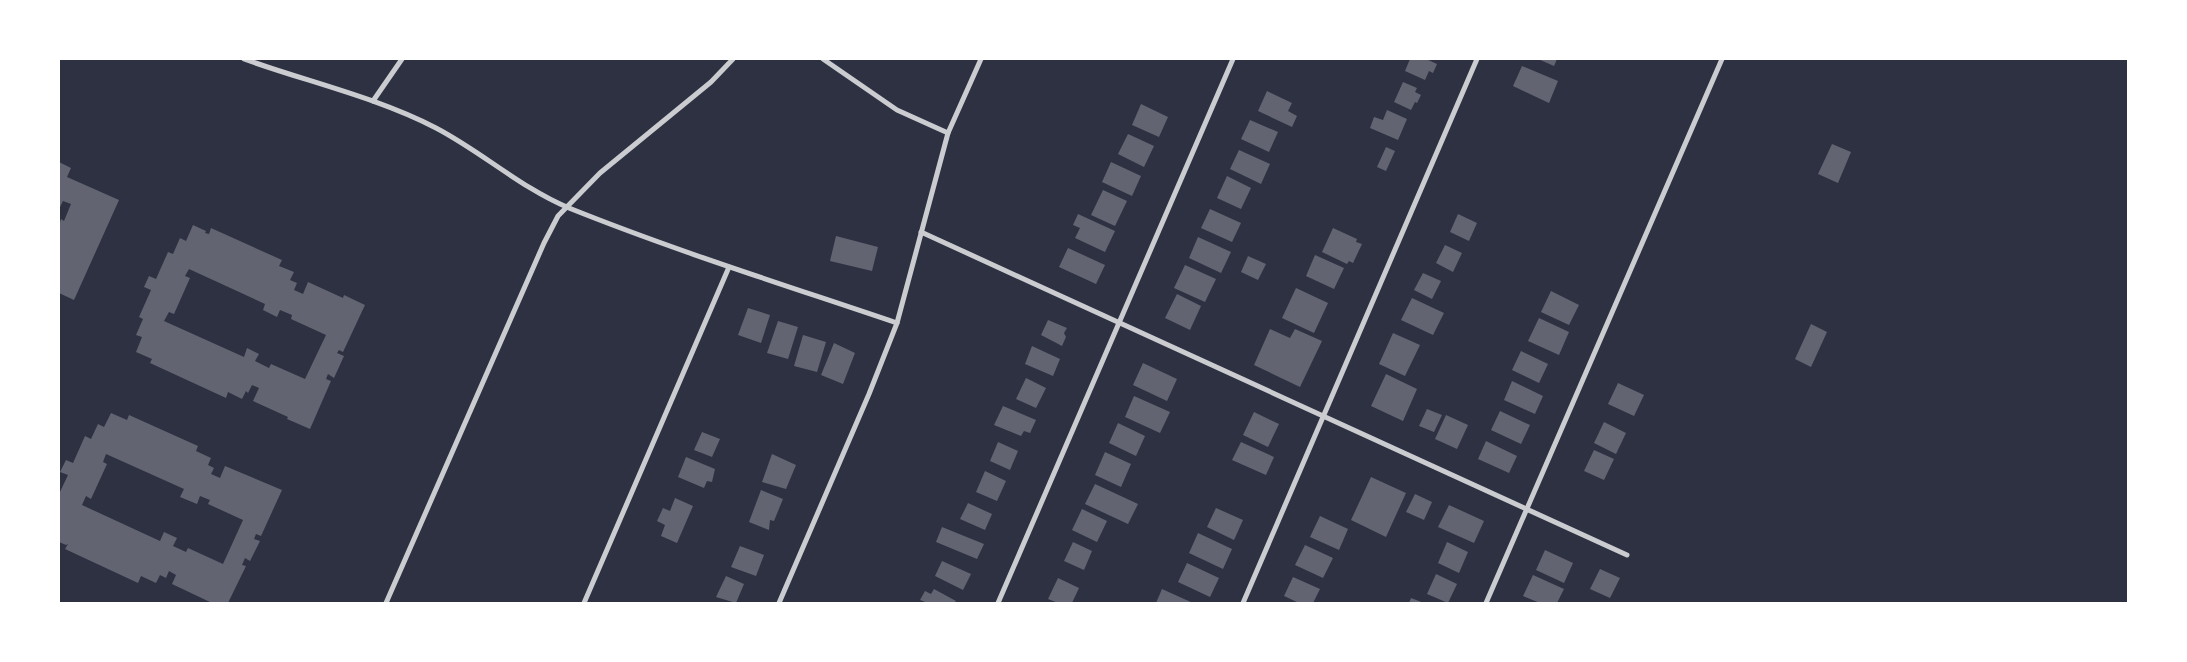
<svg xmlns="http://www.w3.org/2000/svg" width="2187" height="662" font-family="Commissioner,sans-serif">
  <style>
    .building { fill: #626471; fill-rule: evenodd }
    .lines { fill: none; stroke-linecap: round; stroke-linejoin: round }
    .minor { stroke: #caccd0; stroke-width: 5 }
  </style>
  <rect width="100%" height="100%" fill="#2d3142"/>
  <g class="building">
    <polygon points="1410,59 1426,59 1437,64 1433,73 1429,71 1425,80 1405,71"/>
    <polygon points="1538,59 1557,59 1554,66"/>
    <polygon points="1522,66 1558,81 1549,103 1513,86"/>
    <polygon points="1403,82 1417,88 1415,92 1421,95 1417,103 1415,102 1411,110 1394,102"/>
    <polygon points="1267,91 1292,103 1288,111 1297,116 1292,127 1258,111"/>
    <polygon points="1141,104 1168,117 1159,137 1132,125"/>
    <polygon points="1387,110 1407,119 1398,140 1370,128 1374,117 1383,120"/>
    <polygon points="1250,120 1278,132 1269,152 1241,139"/>
    <polygon points="1128,134 1154,146 1144,167 1118,154"/>
    <polygon points="1832,144 1851,152 1838,183 1818,174"/>
    <polygon points="1386,147 1395,151 1386,171 1377,167"/>
    <polygon points="1239,150 1270,164 1261,184 1230,169"/>
    <polygon points="59,162 71,168 67,177 119,200 74,300 59,293 59,225 61,219 64,221 71,204 63,201 60,207 59,207"/>
    <polygon points="1111,162 1141,176 1132,196 1102,182"/>
    <polygon points="1227,176 1251,188 1241,209 1217,198"/>
    <polygon points="1103,190 1127,201 1115,226 1091,215"/>
    <polygon points="1210,209 1241,223 1232,242 1201,228"/>
    <polygon points="1078,214 1115,231 1105,252 1075,238 1080,228 1073,225"/>
    <polygon points="1458,214 1477,223 1469,241 1450,232"/>
    <path d="M193 225 206 231 205 233 209 234 211 228 282 260 279 266 294 272 290 280 297 283 294 290 303 294 308 282 343 298 344 295 365 305 343 352 339 350 337 353 344 356 334 378 328 374 326 379 331 381 310 429 287 419 288 417 253 401 259 388 252 385 248 393 246 391 242 399 228 392 226 398 150 363 152 359 136 352 142 337 136 335 143 319 139 317 151 290 144 287 149 276 156 279 168 252 173 254 180 238 186 241ZM189 269 265 304 263 310 277 317 280 310 292 315 291 319 326 335 305 379 271 364 269 368 255 361 259 354 247 348 244 357 164 321 169 312 174 314 190 278 185 276Z"/>
    <polygon points="1333,228 1357,239 1356,242 1362,244 1353,263 1349,261 1347,264 1322,252"/>
    <polygon points="836,236 878,247 872,271 830,261"/>
    <polygon points="1198,237 1231,252 1221,273 1189,258"/>
    <polygon points="1445,245 1462,253 1453,272 1436,263"/>
    <polygon points="1068,248 1105,265 1096,284 1059,267"/>
    <polygon points="1315,255 1344,268 1334,289 1306,276"/>
    <polygon points="1248,256 1266,264 1258,280 1241,272"/>
    <polygon points="1185,265 1216,279 1205,302 1174,288"/>
    <polygon points="1423,273 1441,281 1432,299 1414,290"/>
    <polygon points="1296,288 1328,303 1314,333 1282,318"/>
    <polygon points="1551,291 1579,305 1569,325 1541,312"/>
    <polygon points="1177,294 1201,306 1190,330 1165,318"/>
    <polygon points="1412,298 1444,313 1433,335 1401,320"/>
    <polygon points="748,308 770,315 761,343 738,335"/>
    <polygon points="1539,318 1569,332 1559,355 1528,341"/>
    <polygon points="1048,320 1067,328 1064,333 1066,337 1062,346 1041,335"/>
    <polygon points="778,321 798,327 788,359 767,353"/>
    <polygon points="1811,324 1827,332 1811,367 1795,359"/>
    <polygon points="1270,329 1290,338 1295,329 1322,341 1300,387 1254,365"/>
    <polygon points="1393,333 1420,345 1405,376 1379,364"/>
    <polygon points="803,335 826,342 817,372 794,366"/>
    <polygon points="834,343 855,353 843,384 821,375"/>
    <polygon points="1032,346 1060,359 1053,376 1025,364"/>
    <polygon points="1521,351 1548,364 1539,383 1512,370"/>
    <polygon points="1143,363 1177,379 1167,401 1133,385"/>
    <polygon points="1386,374 1417,389 1403,421 1371,406"/>
    <polygon points="1026,378 1046,388 1036,408 1016,399"/>
    <polygon points="1512,381 1543,396 1535,414 1504,400"/>
    <polygon points="1618,383 1644,395 1634,416 1608,404"/>
    <polygon points="1134,396 1170,412 1160,433 1125,417"/>
    <polygon points="1003,406 1036,420 1030,433 1024,431 1021,436 994,425"/>
    <polygon points="1427,409 1442,415 1434,432 1419,426"/>
    <polygon points="1500,411 1530,425 1521,444 1491,430"/>
    <polygon points="1254,412 1279,424 1268,447 1243,435"/>
    <path d="M111 413 127 420 129 415 198 446 196 451 211 458 208 465 214 468 211 474 220 478 225 466 282 490 261 536 256 534 254 539 260 541 250 561 245 558 242 565 246 566 228 603H212L172 584 176 575 169 571 166 578 160 575 156 583 141 576 138 583 65 549 68 544 66 545 59 542V494L68 475 60 472 66 460 73 463 85 436 91 439 98 424 104 427ZM106 454 184 489 180 497 197 504 200 496 210 500 208 504 243 520 223 564 188 548 186 552 173 546 177 538 164 532 160 541 82 505 86 496 91 499 107 464 103 462Z"/>
    <polygon points="1446,415 1468,425 1457,449 1435,439"/>
    <polygon points="1604,422 1626,433 1616,454 1594,443"/>
    <polygon points="1118,423 1145,436 1136,456 1109,443"/>
    <polygon points="702,432 720,439 712,457 694,450"/>
    <polygon points="1486,441 1517,456 1509,473 1478,459"/>
    <polygon points="998,442 1018,451 1010,470 990,461"/>
    <polygon points="1241,442 1274,457 1266,475 1232,460"/>
    <polygon points="1594,450 1614,459 1604,480 1584,471"/>
    <polygon points="1105,452 1131,464 1121,487 1095,475"/>
    <polygon points="772,454 796,465 786,489 762,482"/>
    <polygon points="686,457 715,469 712,482 707,481 704,488 678,477"/>
    <polygon points="985,471 1006,481 997,501 976,492"/>
    <polygon points="1371,477 1406,493 1386,537 1351,520"/>
    <polygon points="1095,484 1138,504 1128,524 1085,504"/>
    <polygon points="761,490 783,499 774,521 770,520 769,530 749,522"/>
    <polygon points="1415,494 1432,502 1424,520 1406,512"/>
    <polygon points="675,498 693,506 677,543 661,536 665,525 657,521 663,508 670,511"/>
    <polygon points="968,503 992,514 985,530 960,519"/>
    <polygon points="1449,505 1484,521 1474,543 1438,527"/>
    <polygon points="1216,508 1243,520 1234,540 1207,527"/>
    <polygon points="1082,509 1107,521 1097,542 1072,530"/>
    <polygon points="1320,516 1348,529 1339,550 1310,537"/>
    <polygon points="942,527 984,544 977,559 936,542"/>
    <polygon points="1198,533 1232,549 1223,569 1189,553"/>
    <polygon points="1073,542 1092,551 1084,570 1064,561"/>
    <polygon points="1447,542 1468,552 1459,573 1438,563"/>
    <polygon points="1305,545 1333,558 1323,578 1295,565"/>
    <polygon points="740,546 764,555 756,576 731,567"/>
    <polygon points="1545,550 1573,563 1564,583 1536,570"/>
    <polygon points="942,561 971,574 963,590 935,576"/>
    <polygon points="1187,563 1219,578 1210,597 1178,582"/>
    <polygon points="1600,569 1620,578 1610,598 1590,589"/>
    <polygon points="1436,574 1457,584 1448,603 1427,594"/>
    <polygon points="1533,575 1564,589 1557,603 1540,603 1523,596"/>
    <polygon points="726,576 744,584 736,603 716,597"/>
    <polygon points="1293,577 1320,589 1313,603 1299,603 1284,596"/>
    <polygon points="1058,578 1079,588 1072,603 1058,603 1048,599"/>
    <polygon points="934,589 956,601 954,603 928,603 920,600 925,591 931,594"/>
    <polygon points="1162,589 1193,603 1156,603"/>
    <polygon points="1411,598 1424,603 1409,603"/>
  </g>
  <g class="lines">
    <g class="minor">
      <path d="M244 59C308 82 376 97 436 128 482 152 521 188 569 208 676 251 788 286 897 323"/>
      <polyline points="823,59 897,110 948,133"/>
      <polyline points="373,101 402,59"/>
      <polyline points="921,232 1627,555"/>
      <polyline points="386,603 544,243 558,216 600,173 711,82 733,59"/>
      <polyline points="584,603 729,267"/>
      <polyline points="779,603 869,394 897,323 948,133 981,59"/>
      <polyline points="998,603 1233,59"/>
      <polyline points="1243,603 1477,59"/>
      <polyline points="1486,603 1722,59"/>
    </g>
  </g>
  <rect width="2187" height="662" fill="none" stroke="#ffffff" stroke-width="120"/>
</svg>
